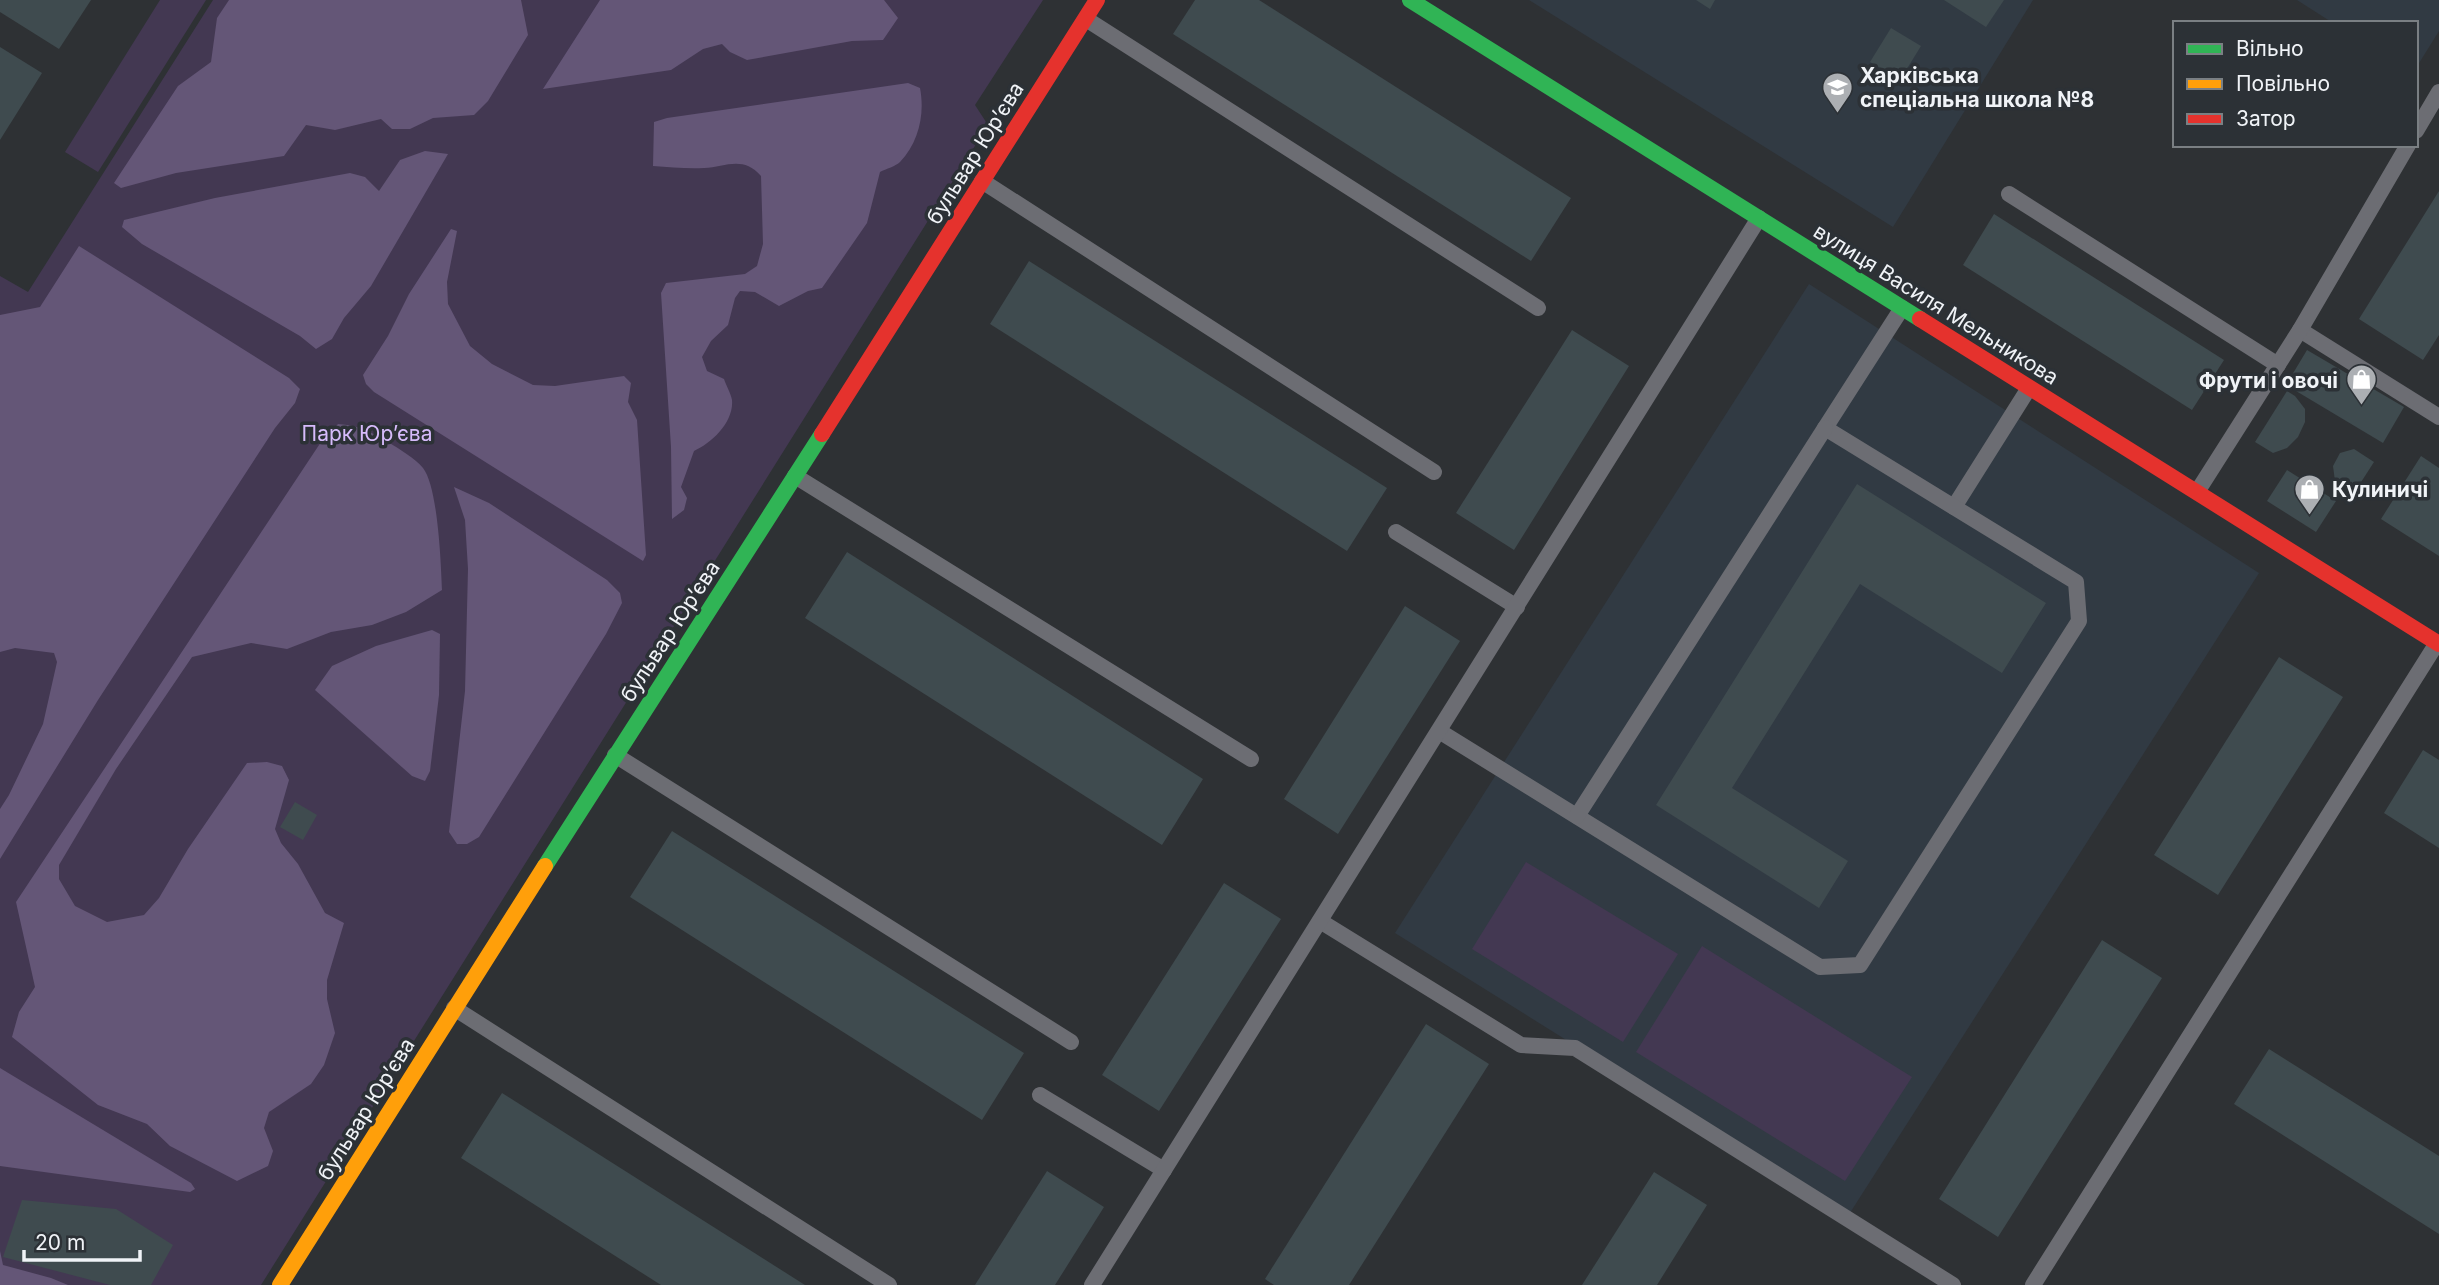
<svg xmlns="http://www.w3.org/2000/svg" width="2439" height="1285" font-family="Inter,sans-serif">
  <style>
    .built { fill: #313a43 }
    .green { fill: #433852 }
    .forest { fill: #645677 }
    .building { fill: #3f4b4f }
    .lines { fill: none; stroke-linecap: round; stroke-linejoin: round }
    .lane { stroke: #6c6d73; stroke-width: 16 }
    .fast { stroke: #30b455; stroke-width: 16 }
    .slow { stroke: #ff9f0a; stroke-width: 16 }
    .jam { stroke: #e5322d; stroke-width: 16 }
    .labels { text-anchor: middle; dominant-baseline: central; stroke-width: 7; stroke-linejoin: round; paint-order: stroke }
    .poi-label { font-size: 21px; font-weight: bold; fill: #f0f3f7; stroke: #2c3136; text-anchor: start }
    .street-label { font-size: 21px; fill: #f0f3f7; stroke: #2c3136 }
    .park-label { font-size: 21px; fill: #d6bbfb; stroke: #2c3136 }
  </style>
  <rect width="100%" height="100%" fill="#2e3134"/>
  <g class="built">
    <polygon points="1529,0 2033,0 1893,227"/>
    <polygon points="2297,0 2439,0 2439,31 2416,68 2416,23 2333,23"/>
    <polygon points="1809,284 2259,573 1848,1216 1395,933"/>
  </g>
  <g class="green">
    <polygon points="160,0 206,0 98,172 65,152"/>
    <polygon points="213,0 1043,0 975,105 988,125 261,1285 0,1285 0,276 28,292"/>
    <polygon points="1526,862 1678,954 1623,1042 1472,949"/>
    <polygon points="1702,946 1912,1077 1845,1181 1636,1052"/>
  </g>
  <g class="forest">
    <polygon points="229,0 521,0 528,35 488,101 474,115 433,118 410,129 392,129 381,119 335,130 306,125 284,156 176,173 121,188 114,183 178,86 211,62 217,18"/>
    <polygon points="600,0 884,0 898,18 883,40 852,41 747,60 730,52 722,44 703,49 671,70 543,89"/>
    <path d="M908 83 920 88C925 114 919 142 900 162 896 166 886 169 880 172L867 223 822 288 808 291 779 306 755 292 740 291 735 298 728 325 711 341 702 357 707 371 724 379C726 385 731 394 732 400 734 422 712 443 694 451L681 487 687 498 684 510 672 519 671 447 661 293 666 283 745 274 757 266 763 244 761 176C743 155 725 167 704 168 687 169 670 167 653 166L654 122 667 118Z"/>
    <polygon points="425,151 448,154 371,286 344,318 332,339 316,349 300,336 142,244 122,227 124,220 215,198 350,173 365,177 379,191 400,160"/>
    <polygon points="451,229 457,231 447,282 448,304 470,346 492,364 533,385 555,386 624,376 631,383 628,402 637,420 646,555 643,561 374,392 366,384 363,375 388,336 409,294"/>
    <polygon points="79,246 289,378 300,389 295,403 275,428 98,700 0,859 0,809 9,795 43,724 57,662 54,653 15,648 0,652 0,315 40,307"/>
    <path d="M338 424C358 425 371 432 388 442 399 449 415 458 423 468 438 487 441 564 442 590L406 612 372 625 331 632 287 649 251 643 192 657 116 769 59 865V879L75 906 107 922 144 915 159 898 188 849 247 763 267 762 282 766 289 780 275 829 281 843 298 864 325 913 344 923 327 980V999L335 1033 324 1065 311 1084 269 1112 264 1128 273 1151 268 1166 237 1181 170 1146 147 1124 98 1105 12 1037 19 1012 35 987 16 902 321 442Z"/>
    <polygon points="454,487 489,503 607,580 620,593 622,603 606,634 479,837 467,844 457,844 449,832 465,691 468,569 465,520"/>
    <polygon points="432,630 440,634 439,695 430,771 425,781 412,776 315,690 332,666 376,646"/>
    <polygon points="0,1068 191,1183 195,1189 190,1192 0,1166"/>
    <polygon points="0,1251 3,1265 51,1278 68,1285 0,1285"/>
  </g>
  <g class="building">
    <polygon points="0,0 91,0 59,49 0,12"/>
    <polygon points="1195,0 1259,0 1571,198 1531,261 1173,34"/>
    <polygon points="1696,0 1715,0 1710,9"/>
    <polygon points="1944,0 2004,0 1986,27"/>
    <polygon points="1891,28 1921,46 1900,80 1870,62"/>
    <polygon points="0,47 42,73 0,140"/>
    <polygon points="2439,191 2439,335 2423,360 2359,319"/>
    <polygon points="1994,214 2224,360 2192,410 1963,265"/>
    <polygon points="1029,261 1387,488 1347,551 990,324"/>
    <polygon points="1572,330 1629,366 1514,550 1456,513"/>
    <polygon points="2307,350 2404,407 2383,443 2286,385"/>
    <polygon points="2287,391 2295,396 2305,409 2305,422 2298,437 2287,448 2273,453 2255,442"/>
    <polygon points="2354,449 2374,462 2354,493 2335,481 2333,466 2340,453"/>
    <polygon points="2421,456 2439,468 2439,556 2381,519"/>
    <polygon points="2287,470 2336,501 2316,532 2267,501"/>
    <polygon points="1857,484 2046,603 2002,673 1860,584 1732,788 1848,861 1819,908 1656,805"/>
    <polygon points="847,552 1203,779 1162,845 805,618"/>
    <polygon points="1405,606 1460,641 1338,834 1284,799"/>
    <polygon points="2279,657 2343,697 2218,895 2154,855"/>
    <polygon points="2423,750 2439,760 2439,848 2384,813"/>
    <polygon points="295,802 317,815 303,840 280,827"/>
    <polygon points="672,831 1024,1053 982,1120 630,897"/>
    <polygon points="1224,883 1281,919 1159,1111 1102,1075"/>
    <polygon points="2102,940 2162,978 1998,1237 1939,1199"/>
    <polygon points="1426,1024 1489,1064 1349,1285 1274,1285 1265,1279"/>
    <polygon points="2269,1049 2439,1156 2439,1234 2234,1104"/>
    <polygon points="502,1093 805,1285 661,1285 461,1158"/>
    <polygon points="1047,1171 1104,1207 1055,1285 975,1285"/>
    <polygon points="1654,1172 1707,1205 1657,1285 1582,1285"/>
    <polygon points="22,1200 116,1209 173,1245 151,1285 110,1285 3,1257"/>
  </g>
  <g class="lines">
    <g class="lane">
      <polyline points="1086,19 1538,308"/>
      <polyline points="2416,131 2439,92"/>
      <polyline points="982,181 1434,472"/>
      <polyline points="2009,194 2278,365"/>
      <polyline points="2300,330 2439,417"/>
      <polyline points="795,476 1251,759"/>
      <polyline points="2197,492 2300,330 2408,145"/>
      <polyline points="1954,507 2029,388"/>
      <polyline points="1396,532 1517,607"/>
      <polyline points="1439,731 1820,967 1860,965 2079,621 2076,582 1825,428 1902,308"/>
      <polyline points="615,755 1071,1042"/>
      <polyline points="1577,816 1825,428"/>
      <polyline points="1320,921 1521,1045 1575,1048 1953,1285"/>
      <polyline points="454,1008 889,1285"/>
      <polyline points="1040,1095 1164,1170"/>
      <polyline points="1092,1285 1759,218"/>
      <polyline points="2033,1285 2437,643"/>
    </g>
    <g class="fast">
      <polyline points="1410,0 1920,319"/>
      <polyline points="545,866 822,434"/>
    </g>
    <polyline class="slow" points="280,1285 545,866"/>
    <g class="jam">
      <polyline points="1920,319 2439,644"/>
      <polyline points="822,434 1097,0"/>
    </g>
  </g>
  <defs>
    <symbol id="school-pin" viewBox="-11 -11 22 30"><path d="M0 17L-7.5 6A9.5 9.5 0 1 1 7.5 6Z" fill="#acafb3" stroke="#2c3136"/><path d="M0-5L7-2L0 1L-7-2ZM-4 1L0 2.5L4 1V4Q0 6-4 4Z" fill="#fff"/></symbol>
    <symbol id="shop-pin" viewBox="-11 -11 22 30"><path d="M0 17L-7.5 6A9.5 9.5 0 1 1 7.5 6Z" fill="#acafb3" stroke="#2c3136"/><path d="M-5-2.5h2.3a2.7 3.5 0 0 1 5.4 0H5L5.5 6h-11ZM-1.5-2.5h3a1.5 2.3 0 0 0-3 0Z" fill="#fff"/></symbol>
  </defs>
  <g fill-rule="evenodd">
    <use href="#school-pin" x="1820" y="70" width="35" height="47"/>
    <use href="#shop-pin" x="2344" y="362" width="35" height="47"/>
    <use href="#shop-pin" x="2292" y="472" width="35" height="47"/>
  </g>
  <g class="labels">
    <g class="poi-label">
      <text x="1860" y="75">Харківська<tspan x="1860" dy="24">спеціальна школа №8</tspan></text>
      <text x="2338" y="380" text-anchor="end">Фрути і овочі</text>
      <text x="2332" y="489">Кулиничі</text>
    </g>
    <g class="street-label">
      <text transform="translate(975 153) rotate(-58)">бульвар Юрʼєва</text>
      <text transform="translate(1936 304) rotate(32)">вулиця Василя Мельникова</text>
      <text transform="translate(670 631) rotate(-57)">бульвар Юрʼєва</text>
      <text transform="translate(366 1109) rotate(-58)">бульвар Юрʼєва</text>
    </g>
    <g class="park-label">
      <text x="367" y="433">Парк Юр’єва</text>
    </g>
  </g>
  <rect x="2173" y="21" width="245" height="126" fill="#2c3136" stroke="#7a7f83" stroke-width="2"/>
  <rect x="2187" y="44" width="35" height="10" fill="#30b455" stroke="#7a7f83" stroke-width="2"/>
  <text x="2236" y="56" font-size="21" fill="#f0f3f7">Вільно</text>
  <rect x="2187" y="79" width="35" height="10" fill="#ff9f0a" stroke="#7a7f83" stroke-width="2"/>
  <text x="2236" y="91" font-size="21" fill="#f0f3f7">Повільно</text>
  <rect x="2187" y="114" width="35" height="10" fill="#e5322d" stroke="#7a7f83" stroke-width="2"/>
  <text x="2236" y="126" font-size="21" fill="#f0f3f7">Затор</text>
  <path d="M24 1250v10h116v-10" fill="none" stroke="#f0f3f7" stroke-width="3.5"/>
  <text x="35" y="1250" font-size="21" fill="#f0f3f7" stroke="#2c3136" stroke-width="5" paint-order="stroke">20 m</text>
</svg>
